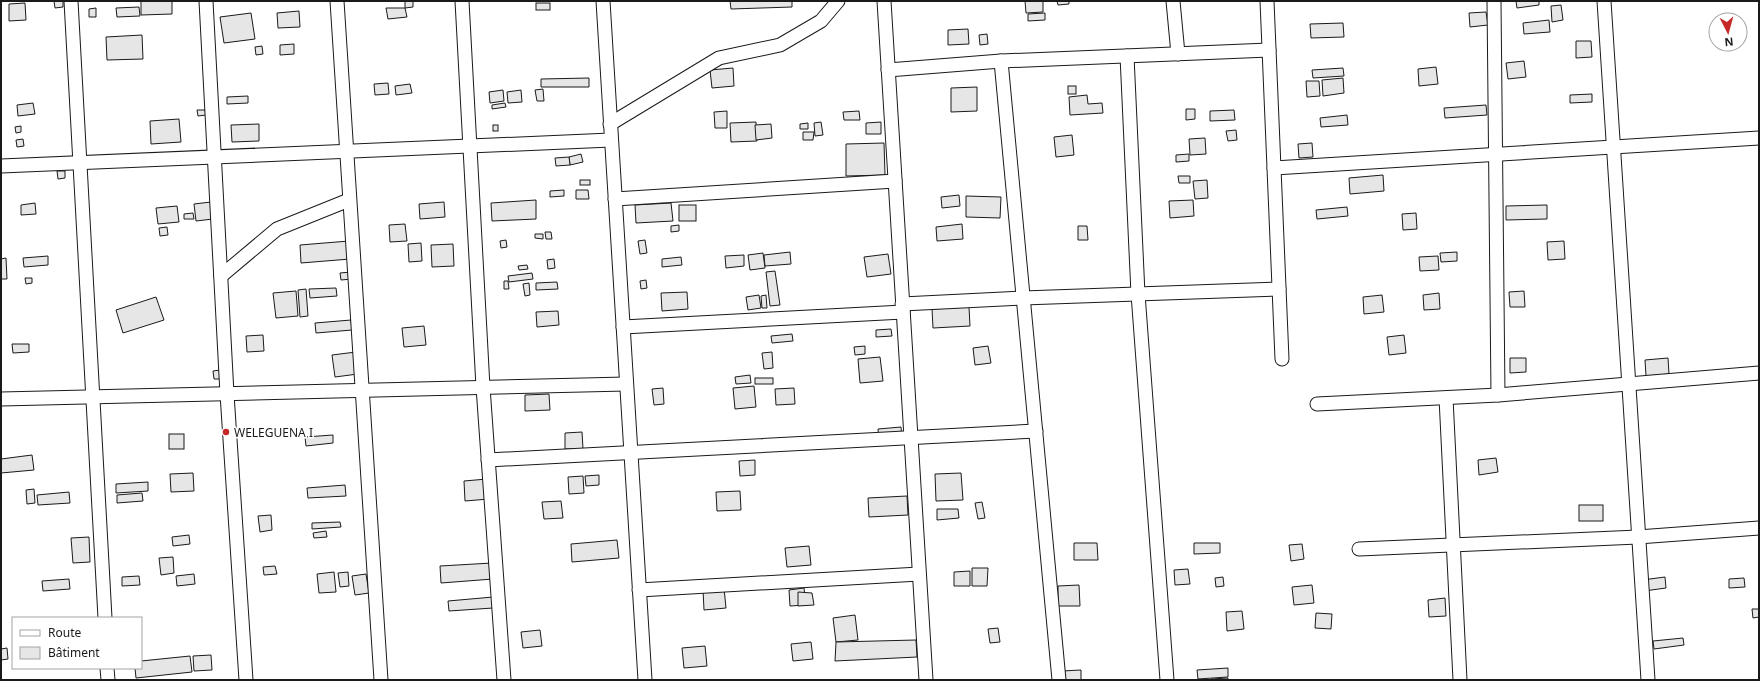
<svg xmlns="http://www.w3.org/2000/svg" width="1760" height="681" font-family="'Noto Sans',sans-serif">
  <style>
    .building { fill: #e6e6e6; stroke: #1a1a1a }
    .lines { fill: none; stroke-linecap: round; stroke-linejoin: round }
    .street-casing { stroke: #1a1a1a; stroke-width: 15 }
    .street { stroke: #fff; stroke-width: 13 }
    .poi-dot { fill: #c62828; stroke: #fff; stroke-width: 1.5 }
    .labels { text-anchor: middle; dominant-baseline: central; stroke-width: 3; stroke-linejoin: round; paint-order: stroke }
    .poi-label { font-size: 12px; fill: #1a1a1a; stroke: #fff; text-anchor: start }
  </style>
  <rect width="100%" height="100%" fill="#fff"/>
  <g class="building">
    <polygon points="54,1 63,1 63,7 55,8"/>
    <polygon points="141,1 172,1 172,14 141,15"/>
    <polygon points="405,1 413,1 413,7 405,8"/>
    <polygon points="730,1 792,1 792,7 731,9"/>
    <polygon points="1025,1 1043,1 1043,12 1026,13"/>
    <polygon points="1057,1 1069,1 1069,4 1058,5"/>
    <polygon points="1516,1 1539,1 1539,5 1517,8"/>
    <polygon points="25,3 26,20 9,21 9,4"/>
    <rect x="536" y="3" width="14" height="7"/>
    <polygon points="1561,5 1563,20 1552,22 1551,6"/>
    <polygon points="139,7 140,16 117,17 116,8"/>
    <polygon points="96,8 96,17 89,17 89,9"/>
    <polygon points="386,8 405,8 407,17 388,19"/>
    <polygon points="299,11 300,27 278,28 277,13"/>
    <polygon points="1486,12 1488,25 1470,27 1469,13"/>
    <polygon points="251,13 255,39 224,43 220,17"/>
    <polygon points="1045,13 1045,20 1028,21 1028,14"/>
    <polygon points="1549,20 1550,32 1524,34 1523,23"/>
    <polygon points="1343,23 1344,37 1311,38 1310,24"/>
    <polygon points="968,29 969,44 948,45 948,30"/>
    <polygon points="987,34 988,44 980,45 979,35"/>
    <polygon points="142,35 143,59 107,60 106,37"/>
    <polygon points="1576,41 1591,41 1592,57 1576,58"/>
    <polygon points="294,44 294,54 280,55 280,45"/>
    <polygon points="262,46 263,54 256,55 255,47"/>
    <polygon points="1524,61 1526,77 1508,79 1506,63"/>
    <polygon points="1436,67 1438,84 1419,86 1418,69"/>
    <polygon points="733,68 734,86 712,88 710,70"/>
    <polygon points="1343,68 1344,76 1313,78 1312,70"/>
    <polygon points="589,78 589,87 541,87 541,79"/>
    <polygon points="1343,78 1344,93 1323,96 1322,80"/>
    <polygon points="1306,81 1319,81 1320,96 1307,97"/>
    <polygon points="388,83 389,94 375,95 374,84"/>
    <polygon points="410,84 412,93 396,95 395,86"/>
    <rect x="1068" y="86" width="8" height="8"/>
    <polygon points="977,87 977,111 951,112 951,88"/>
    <polygon points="543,89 544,101 537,101 535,90"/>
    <polygon points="503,90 504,101 490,103 489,92"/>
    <polygon points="521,90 522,102 508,103 507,92"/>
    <polygon points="1592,94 1592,102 1570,103 1570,95"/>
    <polygon points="1087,95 1088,104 1102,103 1103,113 1070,115 1069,97"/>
    <polygon points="248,96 248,103 227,104 227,97"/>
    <polygon points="33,103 35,114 18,116 17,105"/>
    <polygon points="505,103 506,107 492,109 492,105"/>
    <polygon points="1486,105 1487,115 1445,118 1444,108"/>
    <polygon points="1186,109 1195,109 1195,119 1186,120"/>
    <polygon points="197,110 205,110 206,115 198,116"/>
    <polygon points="1234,110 1235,120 1210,121 1210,111"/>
    <polygon points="727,111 727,128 715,128 714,112"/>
    <polygon points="859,111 860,120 844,120 843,112"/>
    <polygon points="1347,115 1348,125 1321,127 1320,118"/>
    <polygon points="179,119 181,142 151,144 150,121"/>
    <polygon points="756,122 757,141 731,142 730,123"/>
    <polygon points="821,122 823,135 815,136 814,123"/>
    <polygon points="881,122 881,134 866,134 866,123"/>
    <polygon points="808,123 808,129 800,129 800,124"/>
    <polygon points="259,124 259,141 232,142 231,125"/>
    <polygon points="771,124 772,138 756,140 755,125"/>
    <rect x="493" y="125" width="5" height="6"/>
    <polygon points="21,126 21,132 16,133 15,127"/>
    <polygon points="1236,130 1237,140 1228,141 1226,131"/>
    <polygon points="803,132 814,132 813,140 803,140"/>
    <polygon points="1072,135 1074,155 1056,157 1054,137"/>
    <polygon points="1205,138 1206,154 1190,155 1189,139"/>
    <polygon points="23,139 24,146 17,147 16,140"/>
    <polygon points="884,143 885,175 846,176 846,144"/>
    <polygon points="1312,143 1313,157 1299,158 1298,144"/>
    <polygon points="581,154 583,162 570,165 569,157"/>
    <polygon points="1189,154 1189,161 1176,162 1176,155"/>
    <polygon points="569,157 570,165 556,166 555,158"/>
    <polygon points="57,171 65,171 65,178 58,179"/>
    <polygon points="1383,175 1384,191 1350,194 1349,178"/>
    <polygon points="1178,176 1190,176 1190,183 1179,183"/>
    <rect x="580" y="180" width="10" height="5"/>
    <polygon points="1207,180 1208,198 1195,199 1193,181"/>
    <polygon points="564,190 564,196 550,197 550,191"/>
    <polygon points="576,190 588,190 589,199 576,199"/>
    <polygon points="959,195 960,206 942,208 941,197"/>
    <polygon points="966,196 1001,197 1000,218 966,217"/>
    <polygon points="536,200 536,219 492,221 491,203"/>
    <polygon points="1193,200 1194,216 1170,218 1169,201"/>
    <polygon points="211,202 213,219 196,221 194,204"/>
    <polygon points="444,202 445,217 420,219 419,204"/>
    <polygon points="35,203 36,214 21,215 21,205"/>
    <polygon points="671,203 673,221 636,223 635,205"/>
    <rect x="679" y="205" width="17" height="16"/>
    <polygon points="1547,205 1547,219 1506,220 1506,206"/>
    <polygon points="177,206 179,222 158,224 156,208"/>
    <polygon points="1347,207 1348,216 1317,219 1316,210"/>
    <polygon points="193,213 194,219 184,219 184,214"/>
    <polygon points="1416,213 1417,229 1403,230 1402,214"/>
    <polygon points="405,224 407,241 390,242 389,225"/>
    <polygon points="962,224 963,239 937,241 936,227"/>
    <polygon points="679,225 679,231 671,232 671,226"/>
    <polygon points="1078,226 1087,226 1088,240 1078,240"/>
    <polygon points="167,227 168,235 160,236 159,228"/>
    <polygon points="545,232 551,232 552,239 546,239"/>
    <polygon points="535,234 543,234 543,239 535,238"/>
    <polygon points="506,240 507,247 501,248 500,241"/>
    <polygon points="645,240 647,253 640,254 638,241"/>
    <polygon points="349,241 350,259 301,263 300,245"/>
    <polygon points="1564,241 1565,259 1548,260 1547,242"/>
    <polygon points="421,243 422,261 409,262 408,244"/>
    <polygon points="453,244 454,266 432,267 431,245"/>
    <polygon points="790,252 791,264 765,266 764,255"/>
    <polygon points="1457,252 1457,261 1441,262 1440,253"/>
    <polygon points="763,253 765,268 750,270 748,255"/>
    <polygon points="888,254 891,274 867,277 864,257"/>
    <polygon points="744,255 744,266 726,268 725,256"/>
    <polygon points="48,256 48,265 24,267 23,258"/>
    <polygon points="1438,256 1439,270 1420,271 1419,257"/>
    <polygon points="681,257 682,265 662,267 662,259"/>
    <polygon points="6,258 7,279 1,279 1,259"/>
    <polygon points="554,259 555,268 548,269 547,260"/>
    <polygon points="527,265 528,269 519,270 518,266"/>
    <polygon points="775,271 780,305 770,306 766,272"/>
    <polygon points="351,272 352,279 341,280 340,273"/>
    <polygon points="532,273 533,279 509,282 508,276"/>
    <polygon points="25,278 32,278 32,283 26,284"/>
    <polygon points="646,280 647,288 641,289 640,281"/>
    <polygon points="504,281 508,281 509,289 504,289"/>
    <polygon points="557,282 558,289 536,290 536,283"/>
    <polygon points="529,283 530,295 525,296 523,284"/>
    <polygon points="336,288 337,296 310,298 309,289"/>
    <polygon points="306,289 308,316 300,317 298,290"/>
    <polygon points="296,291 298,316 276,318 273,293"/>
    <polygon points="1524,291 1525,307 1510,307 1509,292"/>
    <polygon points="687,292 688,309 662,311 661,293"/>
    <polygon points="1439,293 1440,309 1424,310 1423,295"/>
    <polygon points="759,295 761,308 748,310 746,297"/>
    <polygon points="766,295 767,308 762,308 761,296"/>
    <polygon points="1382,295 1384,312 1364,314 1363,297"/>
    <polygon points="156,297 164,320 123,333 116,310"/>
    <polygon points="969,307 970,326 933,328 932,309"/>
    <polygon points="558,311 559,325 537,327 536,312"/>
    <polygon points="351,320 352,330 316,333 315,323"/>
    <polygon points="424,326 426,345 404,347 402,328"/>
    <polygon points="891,329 892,336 876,337 876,330"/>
    <polygon points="792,334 793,341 772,343 771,336"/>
    <polygon points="263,335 264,351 247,352 246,336"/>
    <polygon points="1404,335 1406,353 1389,355 1387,337"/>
    <polygon points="12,344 29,344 29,352 13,353"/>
    <polygon points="865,346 865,354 855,355 854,347"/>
    <polygon points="988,346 991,363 975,365 973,348"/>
    <polygon points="356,352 358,374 335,377 332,355"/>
    <polygon points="772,352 773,368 764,369 762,353"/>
    <polygon points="880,357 883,381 860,383 858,359"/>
    <polygon points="1510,358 1526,358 1526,372 1510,373"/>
    <polygon points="1668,358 1669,374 1646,376 1645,360"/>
    <polygon points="220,370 221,379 214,379 213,371"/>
    <polygon points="750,375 751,383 736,384 735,377"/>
    <rect x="755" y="378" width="18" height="6"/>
    <polygon points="754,386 756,407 735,409 733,388"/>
    <polygon points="663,388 664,404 654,405 652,389"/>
    <polygon points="794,388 795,404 776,405 775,389"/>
    <polygon points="549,394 550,410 525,411 525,395"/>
    <polygon points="901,427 902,438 879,440 878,429"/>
    <polygon points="582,432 583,449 565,449 565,433"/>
    <rect x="169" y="434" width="15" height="15"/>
    <polygon points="333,435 333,443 306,446 305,437"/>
    <polygon points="32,455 34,470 1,473 1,459"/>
    <polygon points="1496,458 1498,472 1479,475 1478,460"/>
    <polygon points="755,460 755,475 740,476 739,461"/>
    <polygon points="193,473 194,491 171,492 170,474"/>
    <polygon points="961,473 963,500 936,501 935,474"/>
    <polygon points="599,475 599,485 586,486 585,476"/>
    <polygon points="583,476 584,493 569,494 568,477"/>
    <polygon points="487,479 489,499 465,501 464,481"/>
    <polygon points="148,482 148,491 116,493 116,484"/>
    <polygon points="345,485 346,496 308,498 307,488"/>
    <polygon points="34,489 35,503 27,504 26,490"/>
    <polygon points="740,491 741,510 717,511 716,492"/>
    <polygon points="69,492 70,503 38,505 37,495"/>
    <polygon points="142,493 143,501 117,503 117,495"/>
    <polygon points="907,496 908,515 869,517 868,498"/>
    <polygon points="561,501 563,518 544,519 542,502"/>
    <polygon points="982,502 985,518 978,519 975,503"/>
    <rect x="1579" y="505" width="24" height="16"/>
    <polygon points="937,509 958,509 959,518 937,520"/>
    <polygon points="271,515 272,530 260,532 258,516"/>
    <polygon points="340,522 341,527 312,529 312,523"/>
    <polygon points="326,531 327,537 314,538 313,533"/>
    <polygon points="189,535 190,544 173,546 172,537"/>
    <polygon points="89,537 90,562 73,563 71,538"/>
    <polygon points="617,540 619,558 572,562 571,544"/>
    <polygon points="1074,543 1097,543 1098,560 1074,560"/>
    <polygon points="1194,543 1220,543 1220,553 1194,554"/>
    <polygon points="1302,544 1304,559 1291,561 1289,545"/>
    <polygon points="809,546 811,565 787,567 785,548"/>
    <polygon points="173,557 174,573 161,575 159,558"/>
    <polygon points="492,563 493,579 441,583 440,566"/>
    <polygon points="275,566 277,574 264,575 263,567"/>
    <polygon points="972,568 988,568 987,586 972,586"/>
    <polygon points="1188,569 1190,584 1175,585 1174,570"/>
    <polygon points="970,571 970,586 954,586 954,572"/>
    <polygon points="334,572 336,592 319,593 317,574"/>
    <polygon points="348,572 349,586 340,587 338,573"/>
    <polygon points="194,574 195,584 177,586 176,576"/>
    <polygon points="366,574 369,593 355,595 352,576"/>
    <polygon points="139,576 140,585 122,586 122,577"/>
    <polygon points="1223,577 1224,586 1216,587 1215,578"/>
    <polygon points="1665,577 1666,588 1644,591 1642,580"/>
    <polygon points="1744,578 1745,587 1729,588 1729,579"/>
    <polygon points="69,579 70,589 43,591 42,581"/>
    <polygon points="1079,585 1080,606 1058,606 1058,586"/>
    <polygon points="1312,585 1314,603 1294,605 1292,587"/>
    <polygon points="724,588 726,608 704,610 703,590"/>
    <polygon points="804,588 806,605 790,606 789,590"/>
    <polygon points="798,592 812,593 814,605 798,606"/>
    <polygon points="493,597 493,608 449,611 448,601"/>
    <polygon points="1445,598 1446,616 1429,617 1428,600"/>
    <polygon points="1752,609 1759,609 1759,617 1753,618"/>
    <polygon points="1242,611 1244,629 1227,631 1226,612"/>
    <polygon points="1316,613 1332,614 1331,629 1315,628"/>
    <polygon points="855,615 858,640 836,642 833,618"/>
    <polygon points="998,628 1000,642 990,643 988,629"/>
    <polygon points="540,630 542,646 523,648 521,632"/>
    <polygon points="1683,638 1684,645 1654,649 1653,641"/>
    <polygon points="916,640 917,657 835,661 836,642"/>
    <polygon points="811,642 813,659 793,661 791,644"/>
    <polygon points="705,646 707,666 684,668 682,648"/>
    <polygon points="7,648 8,659 1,660 1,649"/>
    <polygon points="211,655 212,670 194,671 193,656"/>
    <polygon points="190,656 192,672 136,678 135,668 141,668 141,661"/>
    <polygon points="1228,668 1228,677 1198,679 1197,670"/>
    <polygon points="1081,670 1081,680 1063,680 1062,671"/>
    <polygon points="1228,678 1228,680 1211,680 1211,679"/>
  </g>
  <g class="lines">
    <defs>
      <g id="street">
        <polyline points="71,1 105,618"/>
        <polyline points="206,1 227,394 246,680"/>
        <polyline points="337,1 381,680"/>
        <polyline points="462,1 483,387 504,680"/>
        <polyline points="603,1 645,680"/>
        <polyline points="884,1 926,680"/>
        <polyline points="1173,1 1178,54"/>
        <polyline points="1267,1 1282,359"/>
        <polyline points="1494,1 1498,395"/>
        <polyline points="1604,1 1648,680"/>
        <polyline points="1127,56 1138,294 1167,680"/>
        <polyline points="1001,61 1059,680"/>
        <polyline points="888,70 1001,61 1269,50"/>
        <polyline points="610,124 719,58 780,45 821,21 838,1"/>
        <polyline points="1,166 611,140"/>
        <polyline points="1274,168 1759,138"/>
        <polyline points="615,199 895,181"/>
        <polyline points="221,276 277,229 349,200"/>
        <polyline points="902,304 1023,298 1279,289"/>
        <polyline points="623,327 903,312"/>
        <polyline points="1446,398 1460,680"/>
        <polyline points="1,399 626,384"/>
        <polyline points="1317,404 1498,395 1759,373"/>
        <polyline points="488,460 1036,431"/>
        <polyline points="1359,549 1638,537 1759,528"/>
        <polyline points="639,590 919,574"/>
        <polyline points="107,668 108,680"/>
      </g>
    </defs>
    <use href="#street" class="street-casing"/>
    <use href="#street" class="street"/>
  </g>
  <circle class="poi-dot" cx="226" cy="432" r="4"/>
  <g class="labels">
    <g class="poi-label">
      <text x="234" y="432">WELEGUENA I</text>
    </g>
  </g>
  <rect width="1760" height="681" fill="none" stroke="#1a1a1a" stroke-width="4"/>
  <rect x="12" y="617" width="130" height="52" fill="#ffffff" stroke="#a3a3a3"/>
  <rect x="20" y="630" width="20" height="6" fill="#ffffff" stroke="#a3a3a3"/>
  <text x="48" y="637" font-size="12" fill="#1a1a1a">Route</text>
  <rect x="20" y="647" width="20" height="12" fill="#e6e6e6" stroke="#a3a3a3"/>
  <text x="48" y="657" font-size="12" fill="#1a1a1a">Bâtiment</text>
  <g transform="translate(1728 32) rotate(174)"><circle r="19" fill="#ffffff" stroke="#a3a3a3"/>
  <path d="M0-3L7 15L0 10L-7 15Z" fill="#c62828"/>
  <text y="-6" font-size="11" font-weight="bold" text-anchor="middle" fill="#1a1a1a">N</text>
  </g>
</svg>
